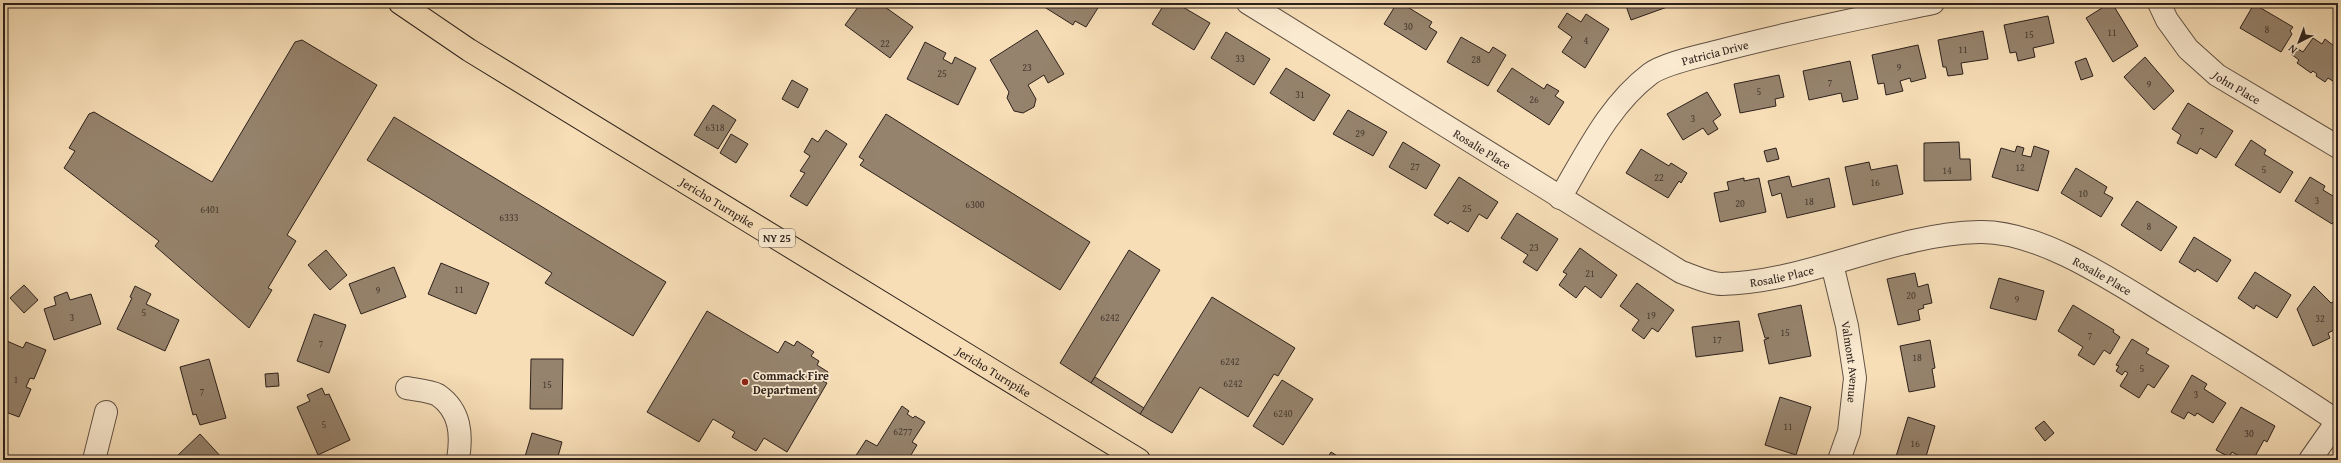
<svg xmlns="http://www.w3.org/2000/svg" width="2341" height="463" font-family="'Gentium Book Plus',serif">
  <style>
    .building { fill: #96836d; stroke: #2d211c }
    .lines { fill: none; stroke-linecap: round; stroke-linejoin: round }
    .minor-casing { stroke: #605043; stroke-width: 24 }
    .major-casing { stroke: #2d211c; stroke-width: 24 }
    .minor { stroke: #faead0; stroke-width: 22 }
    .major { stroke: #f7deb7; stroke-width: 22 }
    .poi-dot { fill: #8f2418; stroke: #faead0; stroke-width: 1.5 }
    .labels { text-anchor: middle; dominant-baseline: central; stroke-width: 3.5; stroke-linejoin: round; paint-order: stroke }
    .number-label { font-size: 10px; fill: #473a30 }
    .shield { fill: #faead0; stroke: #6a5d52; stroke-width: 1 }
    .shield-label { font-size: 11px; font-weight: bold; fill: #2d211c }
    .street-label { font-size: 12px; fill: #2d211c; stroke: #faead0 }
    .poi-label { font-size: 12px; font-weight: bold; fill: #2d211c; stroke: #faead0; text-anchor: start }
  </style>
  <rect width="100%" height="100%" fill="#f7deb7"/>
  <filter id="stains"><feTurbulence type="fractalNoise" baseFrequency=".005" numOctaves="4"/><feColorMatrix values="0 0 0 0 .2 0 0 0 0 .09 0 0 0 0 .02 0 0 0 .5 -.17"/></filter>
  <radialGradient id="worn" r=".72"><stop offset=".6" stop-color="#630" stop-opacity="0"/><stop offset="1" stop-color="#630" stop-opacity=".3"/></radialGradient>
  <g class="building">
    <polygon points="861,3 886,3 887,4 885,7 913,27 890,58 845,25"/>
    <polygon points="1038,3 1101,3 1086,27 1075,21 1073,25"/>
    <polygon points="1165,3 1176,3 1210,23 1194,50 1152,24"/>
    <polygon points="1397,3 1401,3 1432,22 1429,27 1437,32 1426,50 1384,24"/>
    <polygon points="1625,3 1669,3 1670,6 1631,20"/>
    <polygon points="2110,3 2112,3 2138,46 2113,62 2086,18"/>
    <polygon points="2254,4 2293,27 2290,31 2292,34 2281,52 2240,28"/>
    <polygon points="1567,13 1581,22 1586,14 1609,29 1585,68 1562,52 1572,37 1558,27"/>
    <polygon points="2048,16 2054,43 2033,48 2035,57 2018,61 2016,52 2010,53 2004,25"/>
    <polygon points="1037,30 1064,74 1048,83 1044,75 1028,85 1036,99 1034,107 1023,113 1014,111 1007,98 1009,92 990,60"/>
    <polygon points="1983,31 1988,59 1961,63 1963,74 1948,76 1946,67 1943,67 1938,40"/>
    <polygon points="1226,32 1270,59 1254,85 1211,58"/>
    <polygon points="1461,37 1489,53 1493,47 1506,55 1488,86 1447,62"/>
    <polygon points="2313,38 2322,44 2325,39 2334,46 2338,40 2338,80 2336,83 2328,78 2325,82 2316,76 2317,74 2313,71 2311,73 2297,63 2299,60 2291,54 2295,47 2303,52"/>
    <polygon points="302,40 377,85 287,235 296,241 268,288 272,290 249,328 155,246 159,241 64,168 75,151 69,148 89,114 94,112 212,182 295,42"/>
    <polygon points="925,42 946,53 943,59 952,64 955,57 976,68 958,105 907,79"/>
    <polygon points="1918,45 1926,78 1911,82 1910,78 1900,81 1903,91 1886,95 1884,83 1878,84 1872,55"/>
    <polygon points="2145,57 2174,91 2154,110 2124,77"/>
    <polygon points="2086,58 2093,76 2081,80 2075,62"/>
    <polygon points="1850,61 1858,99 1843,102 1841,93 1809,100 1803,71"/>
    <polygon points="1286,68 1330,95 1314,121 1270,93"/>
    <polygon points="1512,68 1544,89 1547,84 1559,91 1555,96 1564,102 1549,125 1497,91"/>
    <polygon points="1779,75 1784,97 1775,99 1776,106 1740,113 1734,84"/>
    <polygon points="792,80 808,89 798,108 782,99"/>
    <polygon points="1707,92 1721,115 1713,121 1718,129 1708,135 1703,128 1683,140 1667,114"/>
    <polygon points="2188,103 2233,131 2216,158 2200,148 2197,154 2177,143 2181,135 2172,129"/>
    <polygon points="713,105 736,120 718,149 694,135"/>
    <polygon points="1348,110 1387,132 1373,156 1333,134"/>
    <polygon points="886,114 1090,242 1060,290 860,165 864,160 859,157"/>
    <polygon points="394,117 666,282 633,336 545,283 552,273 367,160"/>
    <polygon points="826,130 847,144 807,206 790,196 805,173 800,171 810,156 804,152 812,138 818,142"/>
    <polygon points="731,134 748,144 736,163 720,153"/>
    <polygon points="2251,140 2266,150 2264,154 2293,172 2280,193 2235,165"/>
    <polygon points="1403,142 1440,165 1426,189 1389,167"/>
    <polygon points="1959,142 1960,159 1970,159 1971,180 1924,181 1924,143"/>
    <polygon points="2017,146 2024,148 2022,155 2031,157 2034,146 2049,151 2038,191 1992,177 2001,148 2015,152"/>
    <polygon points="1776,148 1779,159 1767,162 1764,151"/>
    <polygon points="1641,149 1669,166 1671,163 1687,173 1681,183 1679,181 1668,198 1626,173"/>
    <polygon points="1869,162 1871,170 1897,165 1903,194 1853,205 1845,167"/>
    <polygon points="2076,168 2107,187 2104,193 2113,198 2101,217 2061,193"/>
    <polygon points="1789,176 1792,187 1829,178 1835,207 1787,218 1781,193 1772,196 1768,181"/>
    <polygon points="1459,177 1498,202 1487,219 1479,214 1468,232 1450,221 1448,224 1434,215"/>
    <polygon points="2310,177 2325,186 2323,190 2338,199 2338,214 2332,224 2295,201"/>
    <polygon points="1744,178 1744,181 1759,178 1766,212 1720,222 1714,193 1729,190 1727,182"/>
    <polygon points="2137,201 2177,227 2161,251 2121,225"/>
    <polygon points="1517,213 1558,239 1537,271 1523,262 1528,255 1501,238"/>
    <polygon points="2194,237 2231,260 2217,282 2197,269 2195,272 2179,262"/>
    <polygon points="1580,248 1617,275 1601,298 1585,286 1576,298 1559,285 1567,274 1563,272"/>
    <polygon points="326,250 347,275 330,290 308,265"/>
    <polygon points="1129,250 1160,270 1091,383 1060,363"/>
    <polygon points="441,263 489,283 476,314 428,294"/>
    <polygon points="394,267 406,297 361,314 349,284"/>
    <polygon points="2255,272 2291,295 2277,318 2256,305 2254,309 2238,298"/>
    <polygon points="1915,273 1918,287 1928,284 1932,303 1923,305 1924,308 1918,310 1920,320 1898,325 1887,279"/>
    <polygon points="1999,278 2044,291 2036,320 1990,308"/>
    <polygon points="1637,283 1674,310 1658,332 1652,328 1644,339 1632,330 1639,320 1620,306"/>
    <polygon points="24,285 38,300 24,313 10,298"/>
    <polygon points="135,286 151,294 146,304 179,320 165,351 117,329 132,298 130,297"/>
    <polygon points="2314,286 2331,303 2338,300 2338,328 2328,333 2330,338 2313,346 2297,309"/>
    <polygon points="67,292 70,300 91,294 101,324 54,340 44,309 56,305 54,297"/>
    <polygon points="1212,297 1295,348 1278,376 1274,374 1248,417 1200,387 1172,433 1140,414"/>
    <polygon points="1801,305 1811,356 1769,364 1764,340 1769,338 1765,338 1758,314"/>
    <polygon points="2073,305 2114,330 2113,332 2120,337 2110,354 2104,350 2094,365 2078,355 2083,347 2058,331"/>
    <polygon points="707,311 778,353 785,341 794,346 797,341 814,352 811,356 819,361 817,365 828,372 823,381 827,383 787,452 764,438 756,451 732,437 735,432 713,419 699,442 647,412"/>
    <polygon points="314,314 346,325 329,373 297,361"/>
    <polygon points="1739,321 1743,351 1696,357 1692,327"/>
    <polygon points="2132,339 2149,349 2146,353 2169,366 2154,388 2148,384 2139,398 2120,386 2128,373 2125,371 2122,375 2116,371 2119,366 2116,365"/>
    <polygon points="1930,340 1935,368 1932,369 1935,387 1909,392 1900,346"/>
    <polygon points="7,341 23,348 26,342 46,350 34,379 30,378 26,387 31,389 19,417 3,411 3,351"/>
    <polygon points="209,359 226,418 200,425 196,414 193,415 180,367"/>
    <polygon points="531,359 563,359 562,409 530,409"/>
    <polygon points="278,373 279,386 266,387 265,374"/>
    <polygon points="2192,375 2207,384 2204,389 2226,403 2213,423 2197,413 2195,416 2188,412 2184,419 2171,412"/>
    <polygon points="1095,377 1144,408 1140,414 1091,383"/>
    <polygon points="1282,380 1313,399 1283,445 1253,426"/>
    <polygon points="322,388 325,395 329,394 350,440 318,455 297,407 310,401 307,395"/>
    <polygon points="1780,397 1811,407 1796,455 1765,445"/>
    <polygon points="902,406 909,411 907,414 913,418 915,416 925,422 912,442 917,445 908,460 853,460 866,440 877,446"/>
    <polygon points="2241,407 2275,426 2267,442 2264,440 2253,460 2246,460 2232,452 2229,457 2216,450"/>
    <polygon points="1908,417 1935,426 1925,460 1895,460"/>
    <polygon points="2044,421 2054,433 2045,441 2035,428"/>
    <polygon points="532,433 562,442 557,460 524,460"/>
    <polygon points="200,434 224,460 176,460 175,458"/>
    <polygon points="1331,452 1344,460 1326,460"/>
  </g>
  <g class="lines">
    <defs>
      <g id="minor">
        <path id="s1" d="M1248 3 1681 272C1693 276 1709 284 1722 284 1810 282 1891 234 1979 232 2043 230 2125 289 2179 321 2233 354 2286 386 2337 421"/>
        <path id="s2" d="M2159 3 2167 20 2188 49 2217 75 2338 147"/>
        <path id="s3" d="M1560 198C1586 154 1609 105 1650 74 1665 63 1701 56 1719 51 1790 32 1861 18 1933 3"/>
        <path id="s4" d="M1832 264 1847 326 1855 378 1849 432 1839 460"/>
        <path d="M407 388C416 390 430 391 438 395 461 411 462 435 458 460"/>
        <polyline points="94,460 106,412"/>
        <polyline points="2310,460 2338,420"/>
      </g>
      <g id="major">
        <path id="s5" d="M400 3 469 50 1139 460"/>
      </g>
    </defs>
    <use href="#minor" class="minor-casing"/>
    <use href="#major" class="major-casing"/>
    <use href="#minor" class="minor"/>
    <use href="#major" class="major"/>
  </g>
  <circle class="poi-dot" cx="745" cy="382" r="4"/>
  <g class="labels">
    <g class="number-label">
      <text x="1408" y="26">30</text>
      <text x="2267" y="29">8</text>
      <text x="2112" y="32">11</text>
      <text x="2029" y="34">15</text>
      <text x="1586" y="40">4</text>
      <text x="885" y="43">22</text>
      <text x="1963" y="49">11</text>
      <text x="1240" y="58">33</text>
      <text x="1476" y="59">28</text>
      <text x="1027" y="67">23</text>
      <text x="1899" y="67">9</text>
      <text x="942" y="73">25</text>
      <text x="1830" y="82">7</text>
      <text x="2149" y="84">9</text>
      <text x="1759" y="91">5</text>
      <text x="1300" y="94">31</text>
      <text x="1534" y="99">26</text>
      <text x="1693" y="118">3</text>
      <text x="715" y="127">6318</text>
      <text x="2202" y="130">7</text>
      <text x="1360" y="133">29</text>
      <text x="1415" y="166">27</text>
      <text x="2020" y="167">12</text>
      <text x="2264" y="169">5</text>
      <text x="1947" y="170">14</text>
      <text x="1659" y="177">22</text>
      <text x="1875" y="182">16</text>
      <text x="2083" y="193">10</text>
      <text x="2317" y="200">3</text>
      <text x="1809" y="201">18</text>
      <text x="1740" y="203">20</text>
      <text x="975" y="204">6300</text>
      <text x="1467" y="208">25</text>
      <text x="210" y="209">6401</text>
      <text x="509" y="217">6333</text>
      <text x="2149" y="226">8</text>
      <text x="1534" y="247">23</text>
      <text x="1590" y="273">21</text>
      <text x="459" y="289">11</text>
      <text x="378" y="290">9</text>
      <text x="1911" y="295">20</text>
      <text x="2017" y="299">9</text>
      <text x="144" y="312">5</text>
      <text x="1651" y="315">19</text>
      <text x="72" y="317">3</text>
      <text x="1110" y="317">6242</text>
      <text x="2320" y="318">32</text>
      <text x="1785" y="332">15</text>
      <text x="2090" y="335">7</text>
      <text x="1717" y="339">17</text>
      <text x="321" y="343">7</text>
      <text x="1917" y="357">18</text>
      <text x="1230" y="361">6242</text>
      <text x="2142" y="368">5</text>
      <text x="16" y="379">1</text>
      <text x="1233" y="383">6242</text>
      <text x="547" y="384">15</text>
      <text x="202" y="391">7</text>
      <text x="2196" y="394">3</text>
      <text x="1283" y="413">6240</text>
      <text x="324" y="424">5</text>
      <text x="1788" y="426">11</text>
      <text x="903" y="431">6277</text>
      <text x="2249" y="433">30</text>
      <text x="1915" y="443">16</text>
    </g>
    <rect class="shield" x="759" y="229" width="36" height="18" rx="3"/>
    <g class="shield-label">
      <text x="777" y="238">NY 25</text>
    </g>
    <g class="street-label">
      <text stroke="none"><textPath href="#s3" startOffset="223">Patricia Drive</textPath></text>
      <text stroke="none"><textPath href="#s2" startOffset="117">John Place</textPath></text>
      <text stroke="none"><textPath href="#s1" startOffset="276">Rosalie Place</textPath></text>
      <text stroke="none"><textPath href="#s5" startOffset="375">Jericho Turnpike</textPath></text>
      <text stroke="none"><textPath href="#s1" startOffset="613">Rosalie Place</textPath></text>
      <text stroke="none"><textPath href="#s1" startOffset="948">Rosalie Place</textPath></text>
      <text stroke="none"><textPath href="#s4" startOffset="100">Valmont Avenue</textPath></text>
      <text stroke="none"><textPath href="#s5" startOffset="699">Jericho Turnpike</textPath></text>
    </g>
    <g class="poi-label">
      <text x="753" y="375">Commack Fire<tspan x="753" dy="14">Department</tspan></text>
    </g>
  </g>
  <rect width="2341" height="463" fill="none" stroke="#f7deb7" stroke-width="16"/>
  <rect x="4" y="4" width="2333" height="455" fill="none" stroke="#2d211c" stroke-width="2"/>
  <rect x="8" y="8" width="2325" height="447" fill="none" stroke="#2d211c"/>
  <g transform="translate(2299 42) rotate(222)" stroke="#faead0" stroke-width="3" paint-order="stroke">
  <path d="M0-3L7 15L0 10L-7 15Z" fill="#2d211c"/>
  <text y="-6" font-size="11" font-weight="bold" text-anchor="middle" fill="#2d211c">N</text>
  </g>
  <rect width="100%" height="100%" filter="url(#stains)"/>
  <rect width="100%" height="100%" fill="url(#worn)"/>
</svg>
